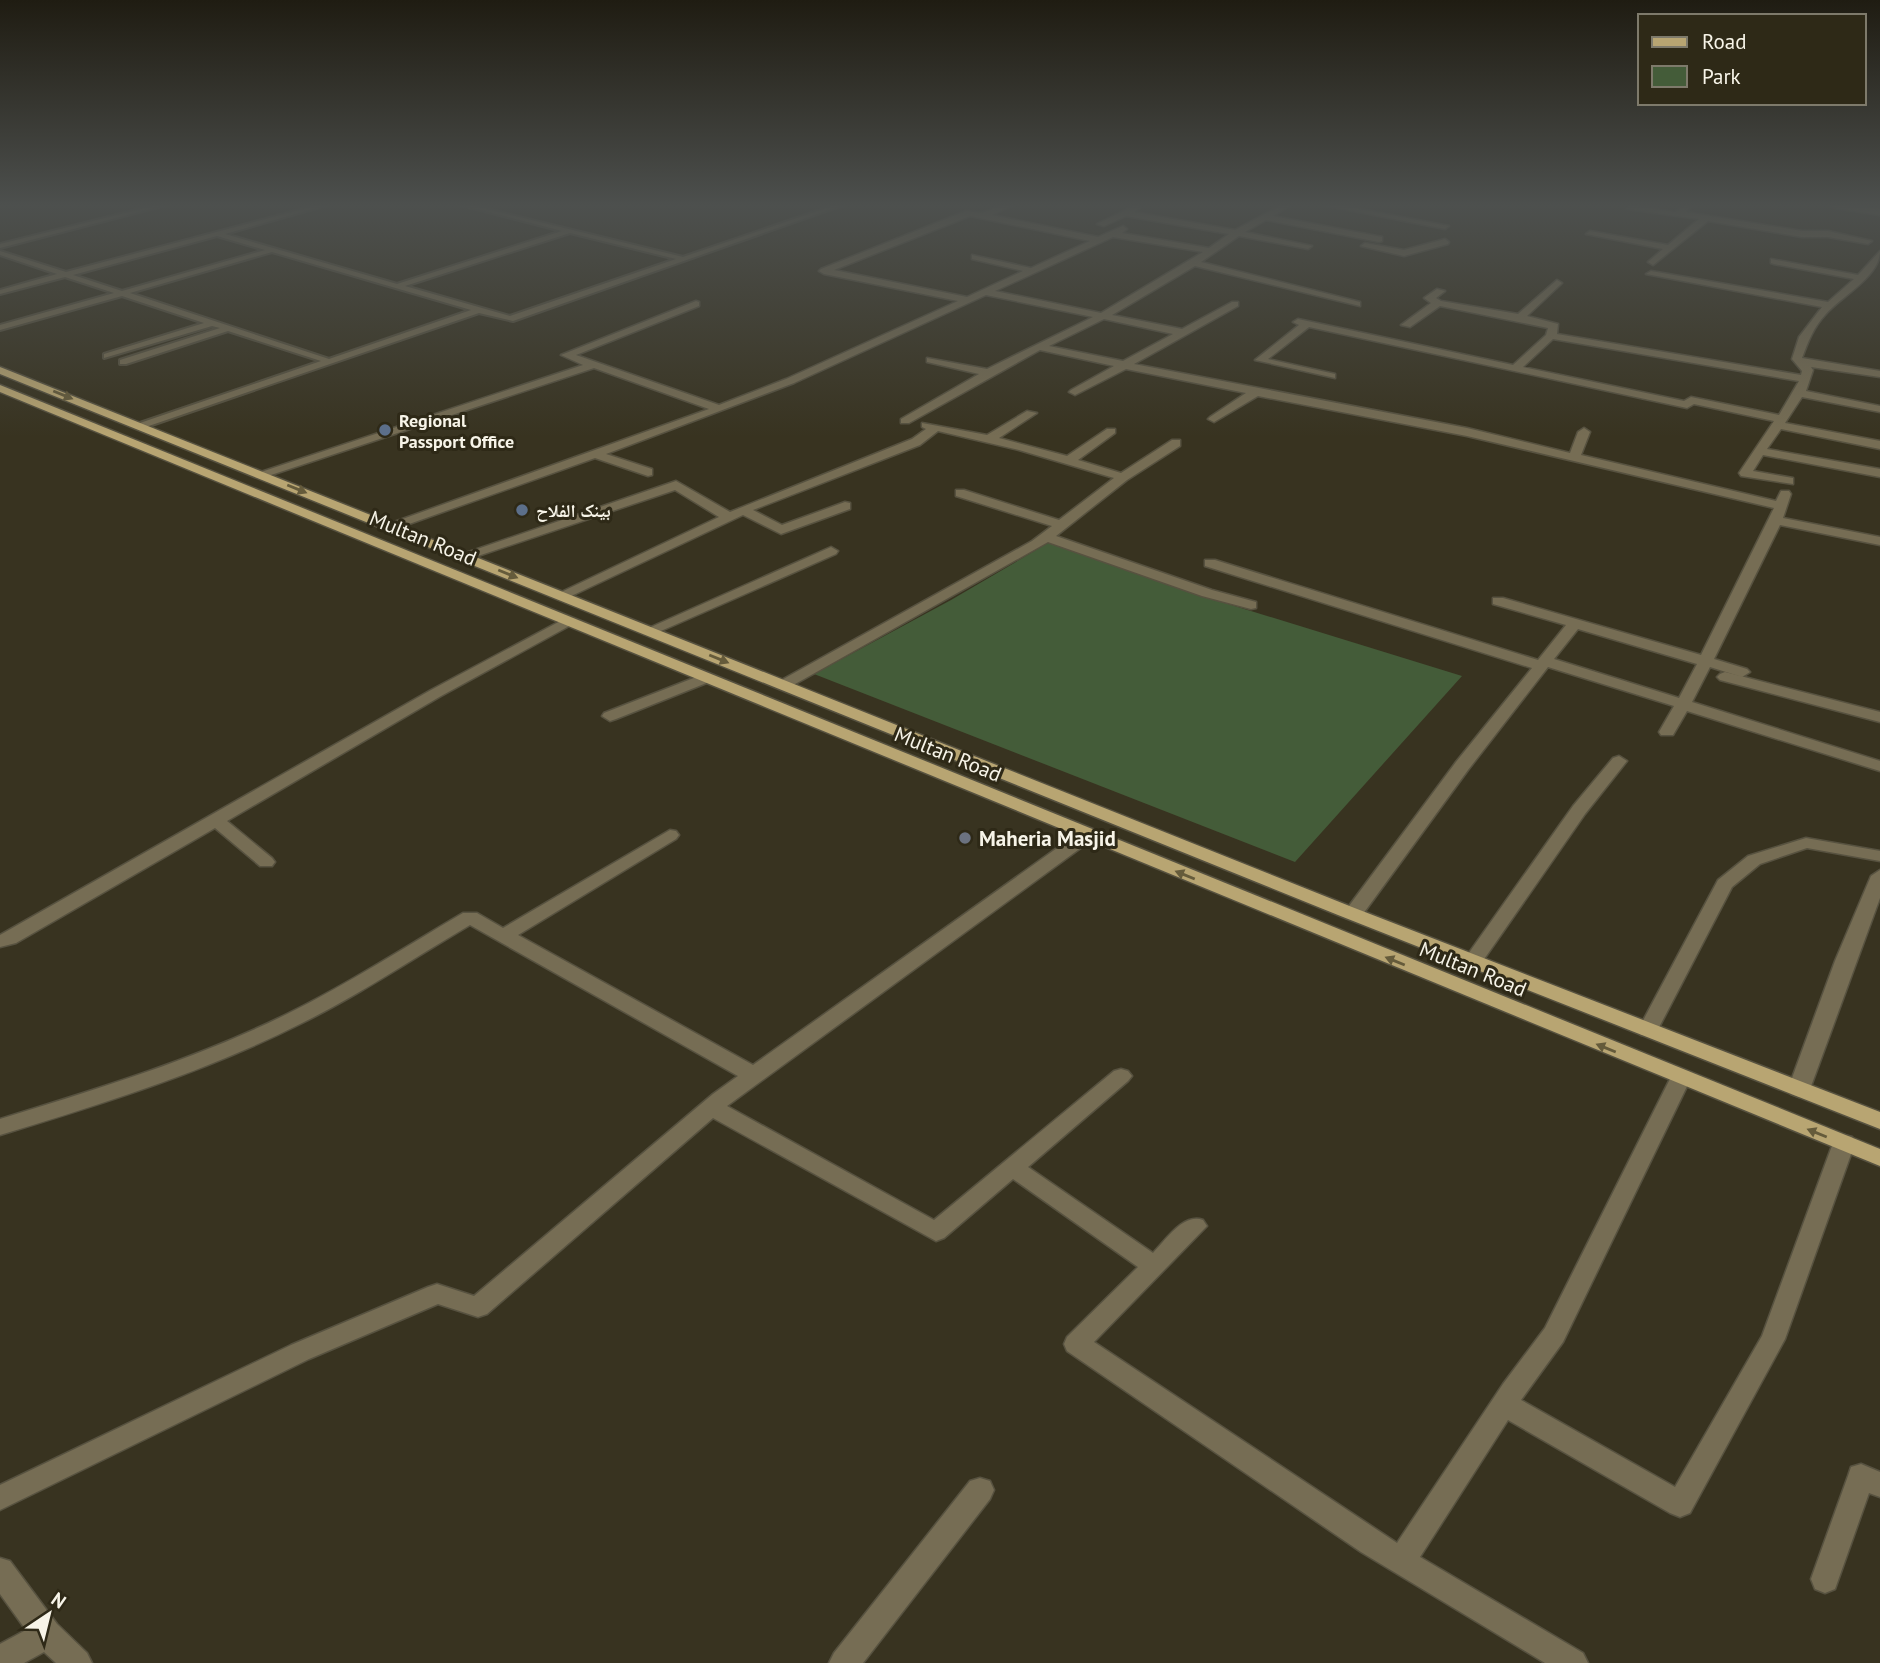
<svg xmlns="http://www.w3.org/2000/svg" width="1880" height="1663" font-family="'PT Sans','Noto Naskh Arabic',sans-serif">
  <style>
    .green { fill: #445c39 }
    .lines { fill: none; stroke-linecap: round; stroke-linejoin: round }
    .service-casing { stroke: #575240; stroke-width: 4 }
    .minor-casing { stroke: #575240; stroke-width: 3 }
    .primary-casing { stroke: #575240; stroke-width: 3 }
    .service { fill: #766d54; fill-rule: evenodd }
    .minor { fill: #766d54; fill-rule: evenodd }
    .primary { fill: #b8a572; fill-rule: evenodd }
    .oneway { fill: #655b3b }
    .service-dot { fill: #5c6f8a; stroke: #2e2917; stroke-width: 2.5 }
    .worship-dot { fill: #6b7280; stroke: #2e2917; stroke-width: 2.5 }
    .labels { text-anchor: middle; dominant-baseline: central; stroke-width: 6; stroke-linejoin: round; paint-order: stroke }
    .far-poi-label { font-size: 18px; font-weight: bold; fill: #f7f4e8; stroke: #2e2917; text-anchor: start }
    .street-label { font-size: 21px; fill: #f7f4e8; stroke: #2e2917 }
    .poi-label { font-size: 21px; font-weight: bold; fill: #f7f4e8; stroke: #2e2917; text-anchor: start }
  </style>
  <rect width="100%" height="100%" fill="#383320"/>
  <polygon class="green" points="1048,543 1212,599 1462,676 1295,862 814,674 951,600"/>
  <g class="lines">
    <defs>
      <g id="service">
        <polygon points="157,205 166,205 0,248 0,244"/>
        <path d="M318 205H327L225 234 397 284 562 231 461 205H470L683 257 835 205H843L513 321 479 313 140 429 135 426 137 424 321 361 228 331 126 364H120V360L220 328 212 326 104 358V354L204 323 122 296 0 330V325L114 293 65 277 0 294V290L57 274 0 255V251L66 272ZM570 233 676 259 510 316 405 286ZM217 236 265 250 122 291 73 275ZM272 252 471 310 329 359 130 293Z"/>
      </g>
      <g id="minor">
        <path d="M1003 205H1013L992 215 1098 237 1123 226 1127 229 1122 233 1209 248 1229 234 1126 216 1104 226 1097 224 1136 205 1140 208 1134 212 1235 230 1282 205H1291L1273 216 1382 237V241L1379 242 1266 220 1245 232 1312 246 1308 249 1239 236 1201 262 1360 302V306L1195 266 1112 315 1182 329 1232 302H1238V306L1134 364 1467 428 1570 453 1578 432 1584 428 1590 432 1581 455 1776 501 1781 491H1789L1791 494 1783 518 1880 537V545L1780 525 1714 659 1747 669 1750 672 1742 677 1710 667 1692 702 1880 761V771L1687 711 1673 735H1661L1659 732 1674 706 1548 667 1468 770 1360 918H1346L1344 914 1346 910 1456 762 1532 668 1205 566V560H1215L1538 660 1566 625 1493 604V598H1503L1701 655 1774 508 1467 436 1258 396 1214 422 1208 419 1210 417 1246 393 1126 369 1075 395 1069 392 1071 390 1114 366 1040 350 909 423H901V419L979 374 927 362V358L987 369 1093 317 986 295 794 383 606 454 652 469V475L648 476 595 458 395 529 390 530 383 526 709 409 594 368 265 477 255 474 583 365 561 355 696 301 699 302V306L576 355 719 405 786 379 958 301 824 274 819 271 821 269 966 211 982 213ZM970 216 1090 241 1031 268 972 255V259L1023 271 967 297 834 270ZM1113 237 1203 252 1101 313 995 291ZM1104 319 1173 334 1123 361 1049 346ZM1578 629 1697 664 1679 698 1554 659Z"/>
        <polygon points="1323,205 1339,205 1449,226 1445,229"/>
        <polygon points="1630,205 1675,212 1686,205 1690,207 1686,212 1802,231 1828,231 1872,241 1868,244 1828,237 1802,237 1708,221 1653,265 1648,262 1663,249 1586,234 1590,231 1668,245 1699,219 1627,209"/>
        <polygon points="1831,205 1880,209 1880,215 1835,208"/>
        <polygon points="1445,239 1449,242 1448,244 1404,256 1361,246 1365,243 1404,250"/>
        <path d="M1880 251C1880 277 1840 297 1825 315 1813 328 1808 342 1802 358L1880 371V377L1811 367 1813 370 1806 391 1880 406V412L1802 397 1785 423 1880 441V449L1781 429 1767 449 1880 469V477L1763 455 1753 471 1793 478V484L1741 476 1739 473 1774 421 1694 404 1687 408 1309 327 1268 359 1335 374V378L1255 360 1299 325 1293 322 1298 319 1513 365 1546 335 1548 328 1440 306 1410 327 1401 325 1431 303 1424 298 1437 289 1445 291 1436 298 1441 301 1518 314 1557 280 1562 283 1560 285 1527 316 1558 324 1557 334 1801 375 1802 371 1792 359 1799 337 1822 307 1646 274 1651 271 1828 302 1854 279 1774 264 1771 263V259L1858 275ZM1553 339 1799 381 1779 415 1691 397 1684 401 1523 367Z"/>
        <polygon points="1027,411 1037,413 999,438 1067,456 1107,429 1115,429 1115,433 1078,460 1121,473 1172,440 1180,440 1180,446 1127,480 1056,536 1212,590 1256,602 1256,608 1251,609 1202,596 1048,542 788,688 778,688 775,685 778,682 1032,541 1052,526 956,496 956,490 964,490 1059,520 1114,478 1019,450 938,431 920,445 753,510 782,525 845,502 850,503 850,509 781,534 743,515 567,598 562,599 555,595 719,517 675,490 469,559 464,560 457,556 676,481 730,512 912,439 926,429 922,427 922,423 987,435"/>
        <polygon points="831,547 838,551 836,554 654,634 644,634 642,631"/>
        <polygon points="566,618 571,619 573,622 571,625 441,696 227,821 272,858 275,862 272,866 260,866 215,828 16,943 0,947 0,935 431,690"/>
        <polygon points="1725,672 1880,712 1880,722 1720,680 1717,677 1720,674"/>
        <polygon points="704,674 709,676 712,679 709,682 616,719 610,721 602,716 604,713"/>
        <polygon points="1619,756 1627,761 1585,814 1480,965 1466,965 1463,961 1466,957 1573,806 1613,758"/>
        <path d="M670 830 676 831 679 835 676 839 518 935 753 1065 1081 831H1093L1096 835 1093 839 727 1106 934 1220 1114 1071 1121 1069 1128 1071 1132 1076 1128 1081 1028 1167 1153 1253C1166 1240 1183 1213 1203 1220L1207 1226 1094 1342 1397 1543 1503 1384 1545 1328 1673 1073 1680 1071 1687 1073 1691 1078 1563 1342 1521 1400 1675 1487 1762 1336 1833 1143 1836 1137 1844 1135 1852 1137 1855 1143 1785 1339 1690 1513 1680 1517 1670 1513 1508 1420 1420 1557 1583 1653 1588 1663H1545L1361 1552 1067 1351 1064 1344 1067 1337 1138 1267 1013 1179 944 1238 936 1241 713 1118 487 1314 478 1317 438 1304 309 1359 0 1510V1485L291 1345 428 1287 437 1284 474 1296 713 1094 738 1076 470 925C414 958 359 995 300 1024 205 1072 101 1104 0 1135V1119C97 1089 196 1059 287 1014 348 984 405 947 463 913H477L503 928Z"/>
        <polygon points="1806,838 1880,851 1880,861 1807,848 1760,864 1732,887 1655,1035 1641,1035 1638,1030 1718,880 1748,856"/>
        <polygon points="1880,870 1880,898 1810,1089 1807,1094 1799,1097 1791,1094 1788,1089 1835,961 1871,876"/>
        <polygon points="1861,1464 1880,1472 1880,1497 1869,1493 1835,1589 1825,1593 1815,1589 1811,1579 1848,1476 1851,1467"/>
        <polygon points="980,1478 990,1481 994,1490 990,1499 863,1663 829,1663 834,1653 970,1481"/>
        <polygon points="0,1558 10,1561 57,1624 87,1653 92,1663 56,1663 44,1652 24,1663 0,1663 0,1644 26,1630 0,1594"/>
      </g>
      <g id="primary">
        <polygon points="0,367 1352,907 1880,1112 1880,1129 1338,915 0,374"/>
        <polygon points="0,385 1880,1149 1880,1166 0,392"/>
      </g>
    </defs>
    <use href="#service" class="service-casing"/>
    <use href="#minor" class="minor-casing"/>
    <use href="#primary" class="primary-casing"/>
    <use href="#service" class="service"/>
    <use href="#minor" class="minor"/>
    <use href="#primary" class="primary"/>
  </g>
  <defs><path id="oneway-solid" d="M-6-.8H1V-3.2L6.5 0L1 3.2V.8H-6Z" transform="scale(1.75)"/></defs>
  <g class="oneway">
    <use href="#oneway-solid" transform="translate(63 395) rotate(22)"/>
    <use href="#oneway-solid" transform="translate(297 489) rotate(22)"/>
    <use href="#oneway-solid" transform="translate(508 574) rotate(22)"/>
    <use href="#oneway-solid" transform="translate(719 659) rotate(22)"/>
    <use href="#oneway-solid" transform="translate(1185 875) rotate(-158)"/>
    <use href="#oneway-solid" transform="translate(1395 961) rotate(-158)"/>
    <use href="#oneway-solid" transform="translate(1606 1048) rotate(-158)"/>
    <use href="#oneway-solid" transform="translate(1817 1133) rotate(-158)"/>
  </g>
  <linearGradient id="sky" x2="0" y2="1"><stop stop-color="#1f1c12"/><stop offset="0.47" stop-color="#4d504e"/><stop offset="1" stop-color="#4d504e" stop-opacity="0"/></linearGradient>
  <rect width="1880" height="437" fill="url(#sky)"/>
  <g class="service-dot">
    <circle cx="385" cy="430" r="7"/>
    <circle cx="522" cy="510" r="7"/>
  </g>
  <circle class="worship-dot" cx="965" cy="838" r="7"/>
  <g class="labels">
    <g class="far-poi-label">
      <text x="399" y="420">Regional<tspan x="399" dy="21">Passport Office</tspan></text>
      <text x="536" y="510">بینک الفلاح</text>
    </g>
    <g class="street-label">
      <text transform="translate(423 538) rotate(22)">Multan Road</text>
      <text transform="translate(948 754) rotate(22)">Multan Road</text>
      <text transform="translate(1473 969) rotate(22)">Multan Road</text>
    </g>
    <g class="poi-label">
      <text x="979" y="838">Maheria Masjid</text>
    </g>
  </g>
  <rect x="1638" y="14" width="228" height="91" fill="#2e2917" stroke="#7e7a6b" stroke-width="2"/>
  <rect x="1652" y="37" width="35" height="10" fill="#b8a572" stroke="#7e7a6b" stroke-width="2"/>
  <text x="1702" y="49" font-size="21" fill="#f7f4e8">Road</text>
  <rect x="1652" y="66" width="35" height="21" fill="#445c39" stroke="#7e7a6b" stroke-width="2"/>
  <text x="1702" y="84" font-size="21" fill="#f7f4e8">Park</text>
  <g transform="translate(49 1614) rotate(35)" stroke="#2e2917" stroke-width="5" paint-order="stroke">
  <path d="M0-5L12 26L0 18L-12 26Z" fill="#f7f4e8"/>
  <text y="-10" font-size="19" font-weight="bold" text-anchor="middle" fill="#f7f4e8">N</text>
  </g>
</svg>
